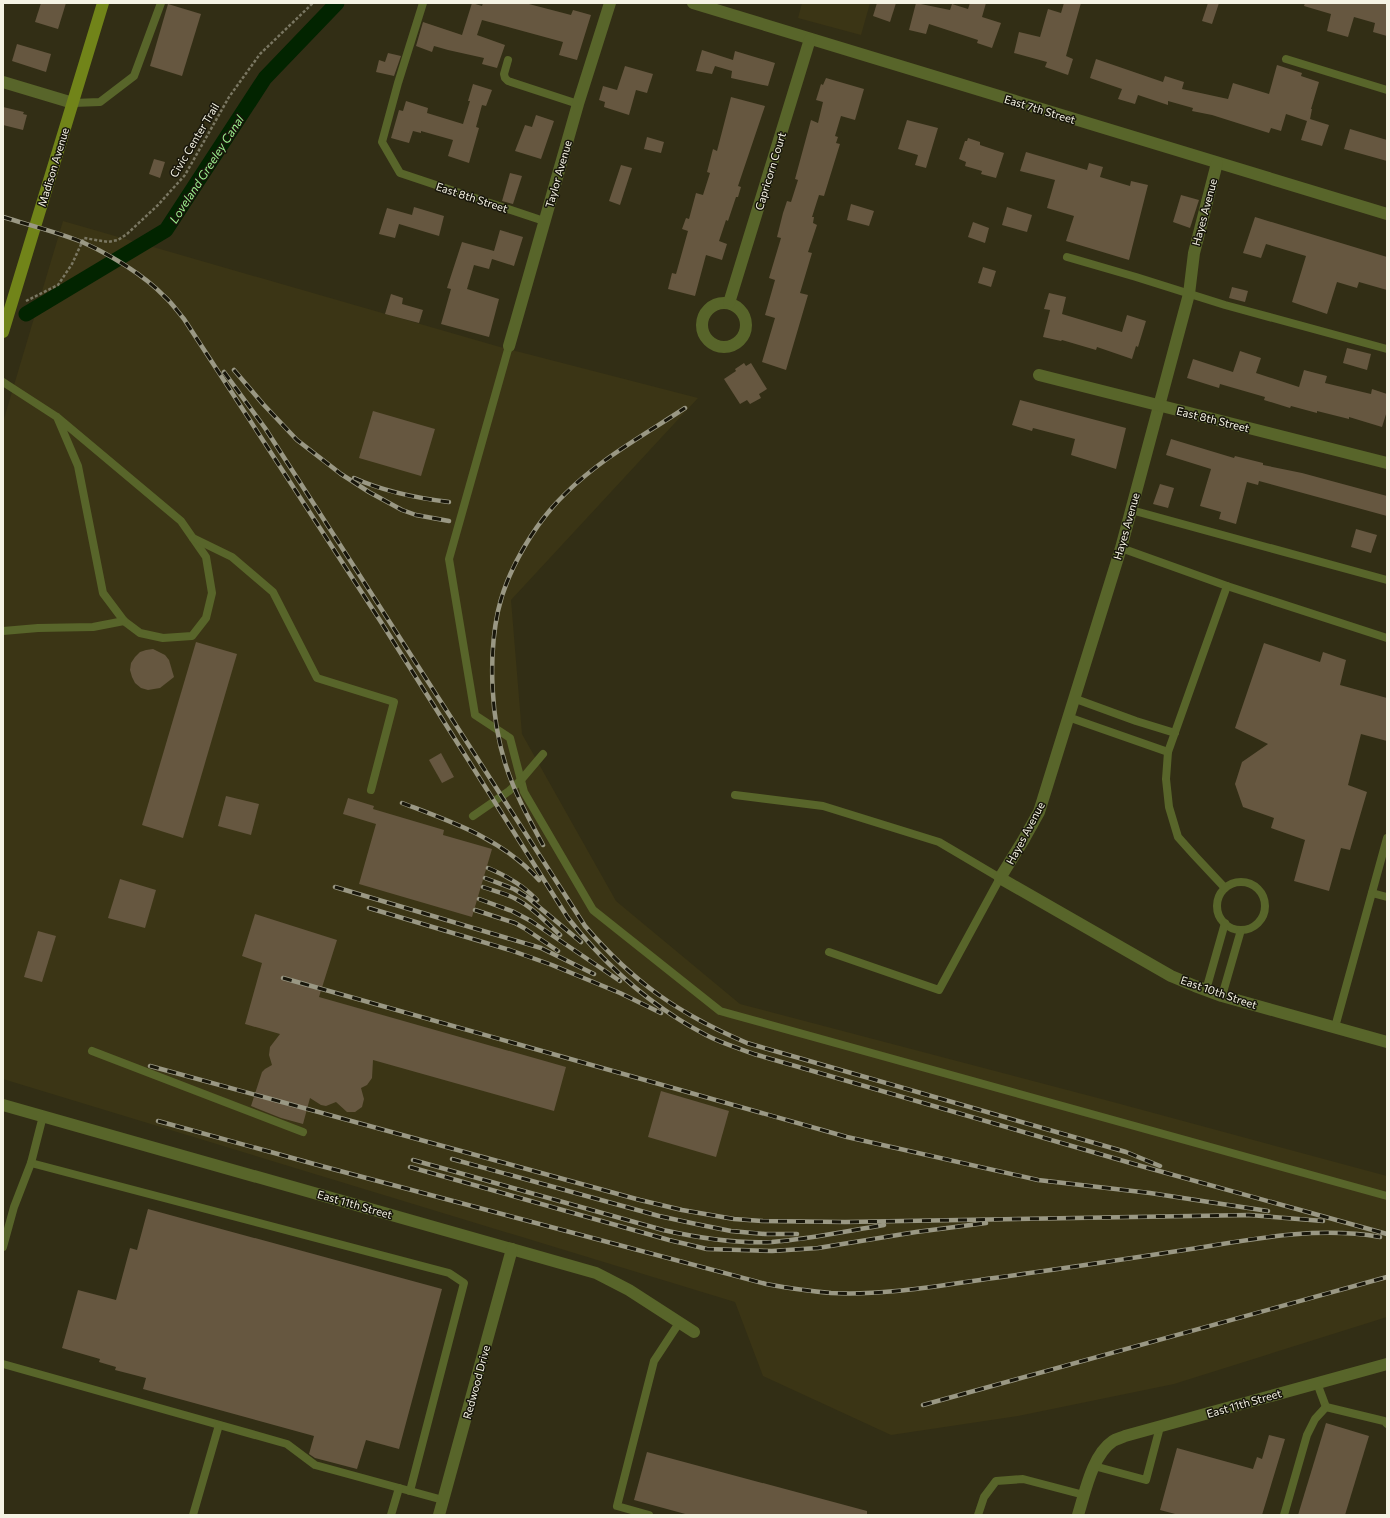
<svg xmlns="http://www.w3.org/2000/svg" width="1390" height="1518" font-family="Commissioner,sans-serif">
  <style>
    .built { fill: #3b3515 }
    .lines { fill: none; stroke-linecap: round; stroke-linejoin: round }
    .canal { stroke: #022400; stroke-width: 15 }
    .building { fill: #665740 }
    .path { stroke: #7a7762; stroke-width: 2.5; stroke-dasharray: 3 2; stroke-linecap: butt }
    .service { stroke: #58652a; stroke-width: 8 }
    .minor { stroke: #58652a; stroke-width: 12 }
    .tertiary { stroke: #58652a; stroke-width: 12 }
    .secondary { stroke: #718419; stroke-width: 12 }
    .rail-casing { stroke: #9a9884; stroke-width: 4.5 }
    .rail { stroke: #18160b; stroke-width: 3; stroke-dasharray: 9; stroke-linecap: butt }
    .labels { text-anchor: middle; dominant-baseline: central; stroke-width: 3; stroke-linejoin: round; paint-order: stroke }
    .street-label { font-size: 11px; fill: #f5f3e4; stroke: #18160b }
    .water-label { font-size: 12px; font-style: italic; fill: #9cf38f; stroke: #18160b }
  </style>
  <rect width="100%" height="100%" fill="#322e15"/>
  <g class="built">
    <polygon points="802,3 870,3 861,35 798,18"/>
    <polygon points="63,221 500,347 698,398 511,600 522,734 616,901 740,1004 1113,1102 1387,1176 1387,1317 1174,1384 1018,1416 891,1435 763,1376 735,1302 3,1079 3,422"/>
  </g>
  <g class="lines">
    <polyline class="canal" points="26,314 166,230 265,78 337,3"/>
  </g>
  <g class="building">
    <polygon points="41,3 66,3 58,29 35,22"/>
    <polygon points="472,3 482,6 483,3 525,3 571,15 573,10 591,15 577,60 559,55 563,42 482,20 477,35 505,45 497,68 482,64 484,58 448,50 434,46 432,52 416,46 423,22 462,35"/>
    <polygon points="877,3 896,3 890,22 873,16"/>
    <polygon points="916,3 950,10 952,4 968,9 970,3 986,3 982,17 1001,23 992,48 977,43 978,40 929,24 926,34 909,30"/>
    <polygon points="1064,3 1081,3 1066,56 1073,59 1068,75 1045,67 1047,62 1014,53 1019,32 1040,37 1048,9 1061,13"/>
    <polygon points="1208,3 1219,3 1212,24 1202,21"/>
    <polygon points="1305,3 1387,3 1387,36 1373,32 1375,23 1354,17 1348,37 1327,31 1331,14 1304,6"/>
    <polygon points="168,4 201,14 182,76 150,66"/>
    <polygon points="17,44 51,54 46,72 12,61"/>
    <polygon points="702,50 733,60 735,51 775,63 768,86 731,78 732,71 715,66 712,74 696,71"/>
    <polygon points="388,53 401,56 394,76 376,72 379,60 385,62"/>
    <polygon points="1096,59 1163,82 1165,76 1184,82 1182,89 1228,99 1233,83 1269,94 1277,65 1302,73 1301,76 1319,82 1311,109 1312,109 1310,119 1329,125 1322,146 1301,140 1307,121 1286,114 1281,131 1271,128 1269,133 1212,115 1192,111 1193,108 1168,101 1168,105 1138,95 1135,104 1118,99 1122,89 1090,78"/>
    <polygon points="625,66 653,74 647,93 636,90 629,115 604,107 605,102 599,100 603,86 617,90"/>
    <polygon points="826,78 864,89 855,120 841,116 835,136 838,137 836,143 840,144 824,196 819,195 812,217 814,217 813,223 817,225 808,252 812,253 800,293 808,295 786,370 762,362 775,318 765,315 775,280 769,278 781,238 777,237 783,213 787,201 791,202 798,180 795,179 811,120 818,123 823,102 816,100 821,84 823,85"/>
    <polygon points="473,84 492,90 486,106 482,105 476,127 479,128 469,163 448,156 453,140 421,131 421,133 413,131 409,143 391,138 399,110 403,111 406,101 428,108 427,113 463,124 470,101 468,101"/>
    <polygon points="731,97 765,106 738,186 741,187 738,197 736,197 728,221 726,220 719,241 727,244 722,260 706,255 695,296 668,289 672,273 676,274 688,231 682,229 686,218 689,219 696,193 703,195 710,173 707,172 713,149 717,151"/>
    <polygon points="3,107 24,112 23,114 27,115 23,130 3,125"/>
    <polygon points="536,115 554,121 541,159 515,151 525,125 532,127"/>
    <polygon points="907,120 938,128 926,168 915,165 918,155 898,149"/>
    <polygon points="1350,129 1387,140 1387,161 1344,149"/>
    <polygon points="647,137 664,142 661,153 644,149"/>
    <polygon points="968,138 980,142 980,145 1004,153 996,178 981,174 982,171 965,166 966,162 959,159 965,141 967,141"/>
    <polygon points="1026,152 1087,170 1089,163 1103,167 1100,177 1130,186 1131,181 1148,185 1129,260 1066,241 1074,216 1047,208 1055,180 1020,171"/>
    <polygon points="154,159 165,162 160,178 149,174"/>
    <polygon points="621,165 632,168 620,205 609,201"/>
    <polygon points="510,173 522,176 513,204 502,201"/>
    <polygon points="1181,195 1199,200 1190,228 1173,222"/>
    <polygon points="851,204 874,211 869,226 847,220"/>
    <polygon points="414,207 444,216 439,236 399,224 395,238 379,234 387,208 412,215"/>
    <polygon points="1007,207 1032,215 1027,232 1002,225"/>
    <polygon points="1255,217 1387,257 1387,290 1359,282 1357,288 1337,282 1327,314 1292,302 1306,256 1266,244 1261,258 1243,253"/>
    <polygon points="973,222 989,228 985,243 968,237"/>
    <polygon points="500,230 523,237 514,266 492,259 489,269 474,265 467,289 499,299 489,337 441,324 451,289 447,288 462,242 494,251"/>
    <polygon points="983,267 996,271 991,287 978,283"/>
    <polygon points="1232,287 1248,291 1245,302 1229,298"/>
    <polygon points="1049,293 1066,297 1062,314 1122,332 1127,315 1146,321 1138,347 1136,346 1132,359 1097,347 1096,350 1062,340 1061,341 1043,337 1050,310 1044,309"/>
    <polygon points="391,294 403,298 402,304 423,310 419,323 385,314"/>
    <polygon points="1347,348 1371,354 1367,370 1343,363"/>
    <polygon points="1240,351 1261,358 1256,373 1299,387 1304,370 1327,376 1325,383 1371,394 1372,389 1387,394 1387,411 1382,427 1349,417 1349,419 1317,411 1317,413 1291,406 1290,408 1264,400 1265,397 1220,384 1219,388 1187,378 1193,359 1233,372"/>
    <polygon points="744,363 746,366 751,363 767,389 759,394 761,398 750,404 747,400 740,404 724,379 736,371 735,369"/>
    <polygon points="1020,400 1126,428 1116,469 1071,455 1075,439 1033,428 1032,431 1012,425"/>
    <polygon points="373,411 435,429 421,476 359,458"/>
    <polygon points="1171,439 1234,458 1235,456 1263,463 1263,465 1302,473 1387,496 1387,516 1259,481 1258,485 1247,482 1236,524 1219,519 1221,512 1200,506 1211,469 1166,455"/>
    <polygon points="1160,484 1174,488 1168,508 1153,504"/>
    <polygon points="1356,529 1377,535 1371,553 1351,547"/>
    <polygon points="196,642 237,654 183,838 142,825"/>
    <polygon points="1264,643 1320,662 1323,652 1346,660 1340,685 1387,698 1387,741 1361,734 1348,785 1367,792 1350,850 1341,848 1329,891 1294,881 1305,840 1271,828 1274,818 1243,807 1235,784 1242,762 1268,744 1235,728"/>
    <polygon points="153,649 165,655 169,660 174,677 160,688 148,690 141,688 135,683 132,677 130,670 131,663 135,657 140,652 146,650"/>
    <polygon points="441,753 454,777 442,783 429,760"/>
    <polygon points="226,796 259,804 251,835 218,826"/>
    <polygon points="348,798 374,806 373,809 444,830 443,835 492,849 472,917 359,884 376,824 343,814"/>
    <polygon points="120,879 156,890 145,928 108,918"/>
    <polygon points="255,914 337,940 319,997 566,1067 554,1111 373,1060 372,1078 367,1085 361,1088 364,1099 362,1107 355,1112 347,1112 336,1102 326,1106 321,1105 310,1098 303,1124 281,1118 251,1106 262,1072 265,1069 272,1065 269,1055 270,1047 280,1034 245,1024 262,963 242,956"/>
    <polygon points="38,931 56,936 42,982 24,977"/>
    <polygon points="661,1091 729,1111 716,1157 648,1137"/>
    <polygon points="148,1209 442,1289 399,1449 366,1440 357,1469 315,1458 309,1454 314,1436 143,1389 146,1378 115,1370 116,1367 99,1362 100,1359 62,1348 78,1290 116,1300 130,1248 137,1250"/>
    <polygon points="1326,1423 1369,1436 1345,1515 1298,1515"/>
    <polygon points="1269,1435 1285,1439 1262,1515 1179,1515 1160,1510 1177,1448 1253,1469 1257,1457 1262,1459"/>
    <polygon points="647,1452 867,1511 867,1515 689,1515 634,1500"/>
  </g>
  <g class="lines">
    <polyline class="path" points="26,301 58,285 72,264 84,238 108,242 118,240 127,234 158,205 185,175 229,97 260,54 313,3"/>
    <g class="service">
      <polyline points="423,3 398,83 382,142 400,173 544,221"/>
      <polyline points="1286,59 1387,90"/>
      <polyline points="508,60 504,74 505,78 508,81 578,104"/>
      <polyline points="73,103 100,102 134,76 161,3"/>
      <polyline points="1067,257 1136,277 1225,305 1387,349"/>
      <polyline points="509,346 449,559 475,715 510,738 524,792 593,910 720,1011 1387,1196"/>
      <polyline points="3,382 57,417 181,521 206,557 212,593 206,618 192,636 163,638 140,633 124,621 103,593 78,466 57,417"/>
      <polyline points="1131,510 1387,580"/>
      <polyline points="193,538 232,557 273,592 317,678 394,702 371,790"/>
      <polyline points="1121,548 1227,586 1387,638"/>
      <polyline points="3,631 38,628 93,627 124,621"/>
      <polyline points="1073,698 1136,721 1175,733"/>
      <polyline points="1068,717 1168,752"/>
      <polyline points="735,795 823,806 939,842 1000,878 939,990 829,952"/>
      <polyline points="473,816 509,791 521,780 543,754"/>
      <circle cx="1241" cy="906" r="24"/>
      <polyline points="1225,888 1195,856 1178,837 1169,807 1166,779 1168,752 1227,586"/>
      <polyline points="1372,893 1387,897"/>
      <polyline points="1206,990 1225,923"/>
      <polyline points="1222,996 1241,930"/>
      <polyline points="1335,1027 1387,838"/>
      <polyline points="92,1051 303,1132"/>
      <polyline points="31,1163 449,1273 464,1283 410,1491"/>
      <polyline points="3,1247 14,1207 31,1163 43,1116"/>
      <polyline points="3,1364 287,1444 315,1465 443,1500"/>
      <polyline points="1317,1383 1326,1407"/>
      <polyline points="1326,1407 1384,1421 1387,1424"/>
      <polyline points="1094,1466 1146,1480 1160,1427"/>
      <polyline points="193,1515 219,1425"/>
      <polyline points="391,1515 399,1488"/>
      <polyline points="649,1515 617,1506 654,1361 679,1323"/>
      <polyline points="978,1515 984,1497 996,1481 1023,1479 1084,1495"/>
      <polyline points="1284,1515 1307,1435 1315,1419 1326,1407"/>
    </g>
    <g class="minor">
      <polyline points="693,3 1387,214"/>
      <polyline points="3,82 73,103"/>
      <polyline points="1217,163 1194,253 1189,294 1121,548 1039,812 1024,839 1000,878 1171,976 1195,986 1222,996 1387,1042"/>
      <circle cx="724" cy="325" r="22"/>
      <polyline points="729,303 810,39"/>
      <polyline points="509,346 578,104 610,3"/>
      <polyline points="1039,375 1387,463"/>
      <polyline points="3,1105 596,1273 629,1290 694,1332"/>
      <path d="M1078 1515C1085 1493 1092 1455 1113 1441 1116 1439 1121 1438 1125 1436L1387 1364"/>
    </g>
    <polyline class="tertiary" points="439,1515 512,1249"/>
    <polyline class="secondary" points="3,332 103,3"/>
    <defs>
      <g id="rail">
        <path d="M3 217C29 225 57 232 82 242 109 254 144 275 164 296 172 303 178 312 184 319L381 622 568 918C606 966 652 1007 706 1035 721 1043 738 1048 754 1054L1141 1166 1387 1234"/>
        <polyline points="234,370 263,404 297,440 341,474 369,492 402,510 416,515 449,521"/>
        <path d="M224 372 265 428 585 926C634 983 679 1014 747 1043L1126 1152 1160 1166"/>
        <path d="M354 478C385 492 416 498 449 502"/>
        <path d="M402 803C452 822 503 839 539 880"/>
        <path d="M543 845C529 819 515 794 506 766 491 720 488 658 498 611 507 570 535 523 565 494 600 459 644 435 685 408"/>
        <path d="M488 868C507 876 523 885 537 900"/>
        <polyline points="485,878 514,889 527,897 581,942"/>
        <polyline points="335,887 541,948 594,974"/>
        <path d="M483 887C494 891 505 893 516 899 532 907 546 922 560 935"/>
        <polyline points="479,899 512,911 531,921 620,981"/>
        <polyline points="369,908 510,950 552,965 620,993 661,1013"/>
        <polyline points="475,910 515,923 524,928 558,951"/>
        <polyline points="283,978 847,1137 1038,1180 1150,1193 1268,1211"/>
        <polyline points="150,1066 640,1200 682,1210 734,1219 762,1221 845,1222 1249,1215 1323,1221"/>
        <path d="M158 1121 325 1167 766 1284C787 1288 809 1291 831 1293 885 1296 941 1285 994 1278 1060 1269 1126 1259 1191 1249 1253 1239 1317 1226 1380 1237"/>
        <polyline points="452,1159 659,1216 696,1224 731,1231 765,1234 797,1234"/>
        <path d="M413 1160 663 1230C699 1238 735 1244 772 1242 809 1239 847 1231 884 1225"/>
        <polyline points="410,1167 669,1240 707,1249 772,1251 818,1248 916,1232 986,1223"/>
        <polyline points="923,1405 1387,1277"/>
      </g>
    </defs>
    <use href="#rail" class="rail-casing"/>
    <use href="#rail" class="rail"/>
  </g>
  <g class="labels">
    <g class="street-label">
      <text transform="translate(1040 109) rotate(17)">East 7th Street</text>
      <text transform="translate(194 140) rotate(-59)">Civic Center Trail</text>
      <text transform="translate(53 167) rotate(-73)">Madison Avenue</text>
      <text transform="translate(770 171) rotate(-73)">Capricorn Court</text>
      <text transform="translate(558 174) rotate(-74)">Taylor Avenue</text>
      <text transform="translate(472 197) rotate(18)">East 8th Street</text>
      <text transform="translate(1204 212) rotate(-75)">Hayes Avenue</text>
      <text transform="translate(1213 419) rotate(14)">East 8th Street</text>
      <text transform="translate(1126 526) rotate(-74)">Hayes Avenue</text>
      <text transform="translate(1025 833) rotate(-62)">Hayes Avenue</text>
      <text transform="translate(1219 992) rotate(19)">East 10th Street</text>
      <text transform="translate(355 1204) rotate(16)">East 11th Street</text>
      <text transform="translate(476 1382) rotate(-75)">Redwood Drive</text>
      <text transform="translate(1244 1403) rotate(-16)">East 11th Street</text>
    </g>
    <g class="water-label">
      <text transform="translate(206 169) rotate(-57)">Loveland Greeley Canal</text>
    </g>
  </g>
  <rect width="1390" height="1518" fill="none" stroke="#f5f3e4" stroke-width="8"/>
</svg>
